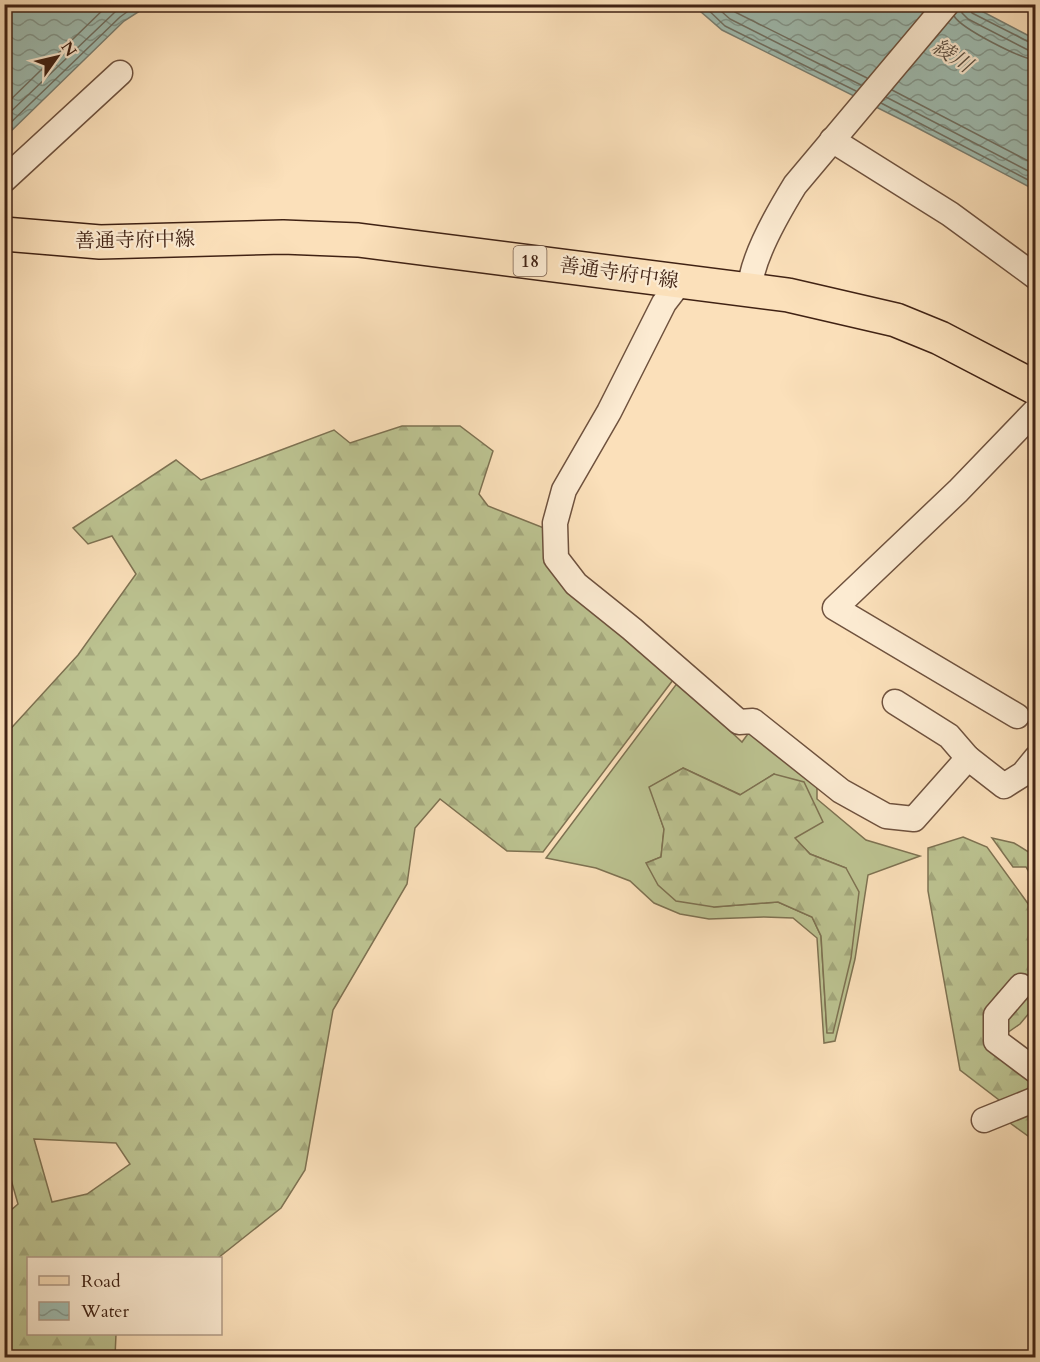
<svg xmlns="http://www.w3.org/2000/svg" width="1040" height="1362" font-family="Cardo,'Noto Serif JP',serif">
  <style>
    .grass { fill: #bcc391; stroke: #7e7252; stroke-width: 1.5; fill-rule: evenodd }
    .forest { fill: url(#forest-firs); stroke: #7e7252; stroke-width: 1.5; fill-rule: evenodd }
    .water { fill: url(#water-waves); stroke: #797f73; stroke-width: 1.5 }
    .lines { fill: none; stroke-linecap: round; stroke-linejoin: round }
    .shore { stroke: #707063; stroke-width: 1.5 }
    .street-casing { stroke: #6f523e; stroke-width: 27 }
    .primary-casing { stroke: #402214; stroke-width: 36 }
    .street { stroke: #fcebd2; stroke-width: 24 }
    .primary { stroke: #fbe0ba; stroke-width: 33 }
    .labels { text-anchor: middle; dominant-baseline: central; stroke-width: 4.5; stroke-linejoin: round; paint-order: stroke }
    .shield { fill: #fcebd2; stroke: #785e4d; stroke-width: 1.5 }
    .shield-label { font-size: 18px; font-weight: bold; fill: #402214 }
    .street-label { font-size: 20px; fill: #402214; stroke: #fcebd2 }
    .water-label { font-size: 21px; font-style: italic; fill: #5c5043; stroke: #fcebd2 }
  </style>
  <defs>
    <pattern id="forest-firs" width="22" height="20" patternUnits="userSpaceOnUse" patternTransform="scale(1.5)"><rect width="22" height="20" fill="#bcc391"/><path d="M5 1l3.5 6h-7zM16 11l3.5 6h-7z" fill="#a3a77c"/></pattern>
    <pattern id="water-waves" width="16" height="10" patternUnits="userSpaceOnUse" patternTransform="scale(1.5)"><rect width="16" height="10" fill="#9fbdb2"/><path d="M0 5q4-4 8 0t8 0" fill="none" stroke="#839990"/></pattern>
  </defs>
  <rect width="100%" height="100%" fill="#fbe0ba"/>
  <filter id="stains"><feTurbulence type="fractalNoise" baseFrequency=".00333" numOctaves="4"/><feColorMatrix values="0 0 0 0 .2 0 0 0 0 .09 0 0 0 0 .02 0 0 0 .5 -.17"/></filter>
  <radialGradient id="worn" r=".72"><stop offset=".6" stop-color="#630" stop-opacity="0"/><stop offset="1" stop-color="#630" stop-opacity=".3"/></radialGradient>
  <path class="grass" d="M678 682 742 742 750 731 817 784V799L866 840 920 856 868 875 855 959 835 1041 824 1043 817 938 793 918 764 917 709 919 680 914 654 903 630 881 596 868 546 858ZM683 768 741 795 774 774 794 838 810 854 846 868 827 1033 821 936 812 917 778 902 714 907 647 863 661 857 664 829 650 787Z"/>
  <g class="forest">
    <path d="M402 426H460L493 451 479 494 488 506 544 528 547 565 676 676 543 852 507 851 440 799 415 828 407 884 333 1010 305 1170 281 1208 218 1258H28V1334H116L115 1357H5V1212L11 1210 18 1204 4 1155 5 1145 11 1139 4 1114V736L78 655 136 574 112 536 88 544 73 528 176 460 201 480 334 430 350 443ZM34 1139 116 1143 130 1164 87 1194 52 1202Z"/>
    <polygon points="683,768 740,795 774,774 804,782 823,822 795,838 810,854 846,868 859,892 851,958 833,1033 827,1033 821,936 812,917 778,902 714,907 676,901 658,885 646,863 661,857 664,829 649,787"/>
    <polygon points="963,837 987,847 1029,905 1035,903 1035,1006 1020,1024 1007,1033 1016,1068 1035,1082 1035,1141 1010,1123 999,1100 960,1070 928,891 928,848"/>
    <polygon points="992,838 1014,843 1035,856 1035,889 1030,874 1026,867 1013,867"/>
  </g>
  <g class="water">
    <polygon points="5,4 149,4 149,5 124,21 5,137"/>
    <polygon points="693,5 970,5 1035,39 1035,190 910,124 722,30"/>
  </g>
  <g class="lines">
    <g class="shore">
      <polyline points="702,4 725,26 856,91"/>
      <polyline points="713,4 730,19 861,85"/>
      <polyline points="727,4 735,12 867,78"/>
      <polyline points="961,4 962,13 968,19 1028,50 1036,51"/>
      <polyline points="968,4 972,13 1031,43 1036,43"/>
      <path d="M954 16C962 29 1021 59 1036 60"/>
      <polyline points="892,90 1036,165"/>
      <polyline points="886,97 1036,175"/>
      <polyline points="881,103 1036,184"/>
      <polyline points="4,106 109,4"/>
      <polyline points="4,118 115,12 125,4"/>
      <polyline points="4,129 120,17 138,4"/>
    </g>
    <defs>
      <g id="street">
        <polyline points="832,140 950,214 1036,277"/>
        <polyline points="4,180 120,73"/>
        <polyline points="681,281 664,303 609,412 564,490 555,523 556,558 576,584 632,629 739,722 753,721 841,791 886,816 914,819 968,758 1004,786 1023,774 1036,758"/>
        <path d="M750 290C750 260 779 211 795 185L947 4"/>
        <polyline points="895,702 949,736 968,758"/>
        <polyline points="1017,716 835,608 958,491 1036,410"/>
        <polyline points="1021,986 996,1015 996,1041 1036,1071"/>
        <polyline points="984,1120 1036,1099"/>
      </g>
      <polyline id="primary" points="4,234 100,242 283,237 358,240 788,295 896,320 940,338 1036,388"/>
    </defs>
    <use href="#street" class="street-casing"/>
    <use href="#primary" class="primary-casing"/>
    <use href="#street" class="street"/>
    <use href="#primary" class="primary"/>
  </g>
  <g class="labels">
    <rect class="shield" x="513.5" y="246" width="33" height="30" rx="4.5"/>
    <g class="shield-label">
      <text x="530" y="261">18</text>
    </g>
    <g class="street-label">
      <text transform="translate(135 240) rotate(-1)">善通寺府中線</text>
      <text transform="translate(619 273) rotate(8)">善通寺府中線</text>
    </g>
    <g class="water-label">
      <text transform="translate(952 56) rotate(33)">綾川</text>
    </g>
  </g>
  <rect width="1040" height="1362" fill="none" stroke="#fbe0ba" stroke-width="24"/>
  <rect x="6" y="6" width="1028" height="1350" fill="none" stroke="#402214" stroke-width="3"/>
  <rect x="12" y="12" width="1016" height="1338" fill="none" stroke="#402214" stroke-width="1.5"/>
  <rect x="27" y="1257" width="195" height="78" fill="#fcebd2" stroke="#b19b86" stroke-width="1.5"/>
  <rect x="39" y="1276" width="30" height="9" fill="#fbe0ba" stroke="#b19b86" stroke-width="1.5"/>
  <text x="81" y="1287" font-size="18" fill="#402214">Road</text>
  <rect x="39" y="1302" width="30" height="18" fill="url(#water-waves)" stroke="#b19b86" stroke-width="1.5"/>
  <text x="81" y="1317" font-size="18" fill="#402214">Water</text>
  <g transform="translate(57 57) rotate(56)" stroke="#fcebd2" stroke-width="4.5" paint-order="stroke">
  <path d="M0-4.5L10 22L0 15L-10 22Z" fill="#402214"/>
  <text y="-9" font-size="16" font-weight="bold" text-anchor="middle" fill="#402214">N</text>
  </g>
  <rect width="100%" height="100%" filter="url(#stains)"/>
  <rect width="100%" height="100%" fill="url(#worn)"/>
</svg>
